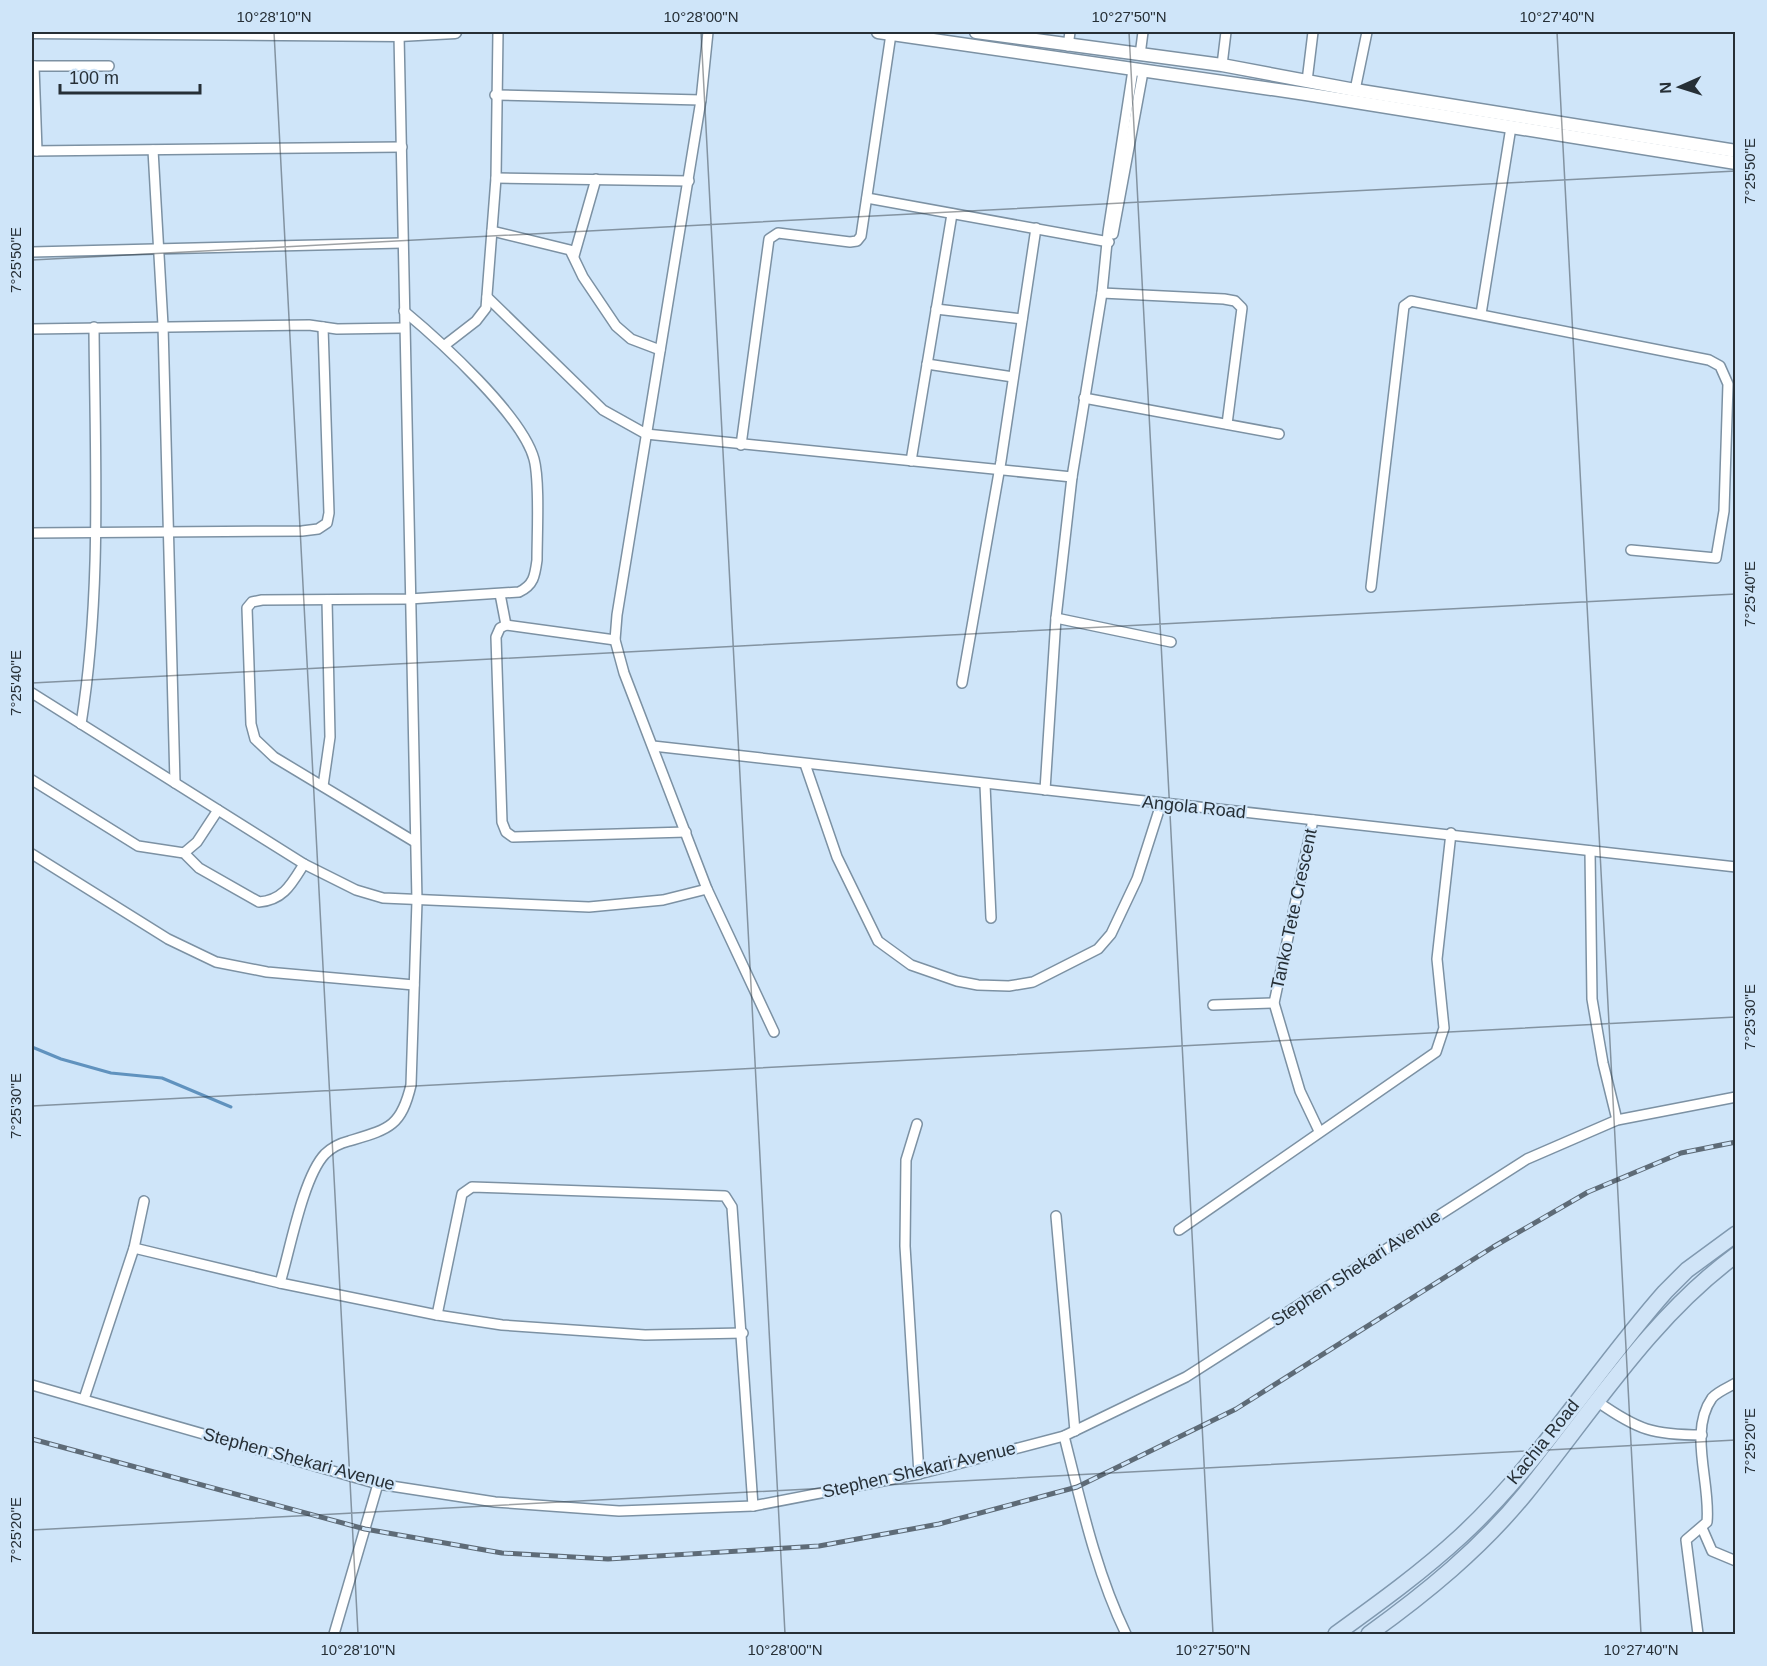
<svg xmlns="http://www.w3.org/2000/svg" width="1767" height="1666" font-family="Arial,sans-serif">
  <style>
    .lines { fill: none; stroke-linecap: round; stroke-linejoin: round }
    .stream { stroke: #6092be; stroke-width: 3 }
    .minor-casing { stroke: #7c91a3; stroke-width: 12 }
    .tertiary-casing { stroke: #7c91a3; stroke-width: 15 }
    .primary-casing { stroke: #8099b0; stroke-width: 18 }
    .minor { stroke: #fff; stroke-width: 9 }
    .tertiary { stroke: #fff; stroke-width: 12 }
    .primary { stroke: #d0e4f7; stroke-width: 15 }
    .rail-casing { stroke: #5e6b77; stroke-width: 5 }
    .rail { stroke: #cfe5f9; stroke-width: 3; stroke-dasharray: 9; stroke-linecap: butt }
    .ticks { fill: none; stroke: #262f36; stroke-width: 1.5; stroke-opacity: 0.45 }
    .labels { text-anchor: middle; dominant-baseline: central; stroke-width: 4.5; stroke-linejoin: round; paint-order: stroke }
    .street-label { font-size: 18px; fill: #262f36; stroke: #cfe5f9 }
    .neatline { fill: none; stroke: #262f36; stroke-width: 2 }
    .ticks-label { font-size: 15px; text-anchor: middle; fill: #262f36 }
  </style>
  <rect width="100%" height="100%" fill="#cfe5f9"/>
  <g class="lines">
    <polyline class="stream" points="32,1047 61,1059 111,1073 162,1078 231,1107"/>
    <defs>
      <g id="minor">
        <polyline points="708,32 701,100 617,615 615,640 624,673 707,889 774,1032"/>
        <polyline points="1068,46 1070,32"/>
        <polyline points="1140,55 1143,32"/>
        <polyline points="1222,65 1226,32"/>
        <polyline points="32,66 109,66"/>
        <polyline points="34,66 37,151"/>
        <polyline points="1307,81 1313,32"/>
        <polyline points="1355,90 1367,32"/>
        <polyline points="495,95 701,100"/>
        <polyline points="153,150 163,325 175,783"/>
        <polyline points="32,151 402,147"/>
        <polyline points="496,178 689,181"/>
        <polyline points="867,198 1109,242"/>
        <polyline points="492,231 570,250 583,277 616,326 631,339 660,350"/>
        <polyline points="1113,234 1143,72"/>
        <polyline points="32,252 402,243"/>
        <polyline points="574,256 596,179"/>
        <polyline points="1102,293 1224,299 1235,301 1242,308 1227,424"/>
        <polyline points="487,297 603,410 646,434 1072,477"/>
        <polyline points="936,309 1022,319"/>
        <path d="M404 311C440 341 522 415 534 459 540 481 537 534 537 560 535 575 534 585 519 592L409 599 262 600 252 602 247 608 251 724 255 739 274 757 415 842"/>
        <polyline points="1481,314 1511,127"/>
        <polyline points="32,329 309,325 337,329 404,328"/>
        <polyline points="445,345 476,321 486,308 496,178 498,32"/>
        <polyline points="927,364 1013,377"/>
        <polyline points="1084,398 1279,434"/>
        <polyline points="741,445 769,239 778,233 850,242 857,241 861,236 891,34"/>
        <polyline points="911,461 952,214"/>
        <polyline points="32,533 302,531 318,529 327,523 329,513 323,327"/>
        <polyline points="1371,587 1404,306 1411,301 1709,360 1720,366 1728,384 1724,511 1716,558 1631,550"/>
        <polyline points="500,594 506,625"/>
        <polyline points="1056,618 1171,642"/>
        <polyline points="615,640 506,625 500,628 496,637 502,822 506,832 513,837 686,832"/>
        <polyline points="962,683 1001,461 1036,228"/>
        <polyline points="32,693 304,864 356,890 383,898 589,907 663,900 707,889"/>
        <path d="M81 724C102 593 95 459 94 327"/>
        <polyline points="653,746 1736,867"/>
        <polyline points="805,764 837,857 878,941 911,965 957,981 978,985 1009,986 1033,982 1098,949 1111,934 1137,879 1161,804"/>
        <path d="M32 780 138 846 184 853 199 868 259 902C284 900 292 883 304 864"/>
        <polyline points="985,785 991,918"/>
        <polyline points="323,786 330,737 327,600"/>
        <polyline points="1045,790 1056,618 1072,477 1102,293 1108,232 1133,70"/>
        <polyline points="1313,820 1274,1003 1300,1091 1319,1131"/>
        <polyline points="1590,851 1592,999 1603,1063 1617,1120"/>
        <polyline points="184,853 197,842 218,810"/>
        <polyline points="32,854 168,939 216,962 267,972 414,985"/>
        <polyline points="1213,1005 1274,1003"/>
        <polyline points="917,1124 906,1160 905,1246 919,1474"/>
        <polyline points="1056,1216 1075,1431"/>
        <polyline points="1179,1230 1436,1052 1444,1028 1437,959 1451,833"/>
        <polyline points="134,1248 280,1283 437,1315 502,1325 645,1335 743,1333"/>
        <path d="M280 1283C290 1250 303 1177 325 1154 331 1148 341 1143 349 1141 389 1129 401 1127 411 1085L417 901 399 35"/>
        <polyline points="437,1315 462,1194 472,1187 725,1196 732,1207 753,1506"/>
        <polyline points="32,1385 378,1484 495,1502 619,1511 753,1506 919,1474 1064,1436 1186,1377 1527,1159 1617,1120 1736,1097"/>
        <polyline points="84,1399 134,1248 144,1201"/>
        <path d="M1598 1402C1638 1430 1653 1435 1702 1435"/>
        <path d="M1064 1436C1081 1503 1096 1572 1126 1634"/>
        <polyline points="1702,1528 1712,1551 1736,1561"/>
        <polyline points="334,1634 378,1484"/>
        <path d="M1698 1634 1686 1540 1707 1522C1711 1483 1688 1432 1712 1398 1717 1392 1729 1387 1736 1383"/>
      </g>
      <g id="tertiary">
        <polyline points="32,32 399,35 455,32"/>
        <polyline points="878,32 1306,94 1736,163"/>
        <polyline points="976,32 1222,65 1355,90 1736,151"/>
      </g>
      <g id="primary">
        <path d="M1336 1634C1379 1603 1422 1572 1461 1536 1537 1466 1596 1370 1665 1292L1687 1270 1736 1234"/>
        <path d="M1369 1634C1426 1593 1480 1549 1525 1494 1591 1413 1650 1318 1736 1255"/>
      </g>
    </defs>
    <use href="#minor" class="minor-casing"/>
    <use href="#tertiary" class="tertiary-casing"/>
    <use href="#primary" class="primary-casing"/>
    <use href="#minor" class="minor"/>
    <use href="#tertiary" class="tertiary"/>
    <use href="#primary" class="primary"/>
    <defs>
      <polyline id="rail" points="32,1439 365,1529 502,1553 608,1559 819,1546 939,1524 1077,1487 1236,1409 1493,1247 1588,1192 1681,1153 1736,1142"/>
    </defs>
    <use href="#rail" class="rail-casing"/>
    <use href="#rail" class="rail"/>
  </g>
  <path class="ticks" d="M274 32 358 1634M701 32 785 1634M1129 32 1213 1634M1557 32 1641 1634M32 260 1736 171M32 683 1736 594M32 1106 1736 1017M32 1530 1736 1440"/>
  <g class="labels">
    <g class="street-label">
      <text transform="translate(1194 807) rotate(6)">Angola Road</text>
      <text transform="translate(1294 909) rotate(-78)">Tanko Tete Crescent</text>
      <text transform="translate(1356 1268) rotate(-33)">Stephen Shekari Avenue</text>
      <text transform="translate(1543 1442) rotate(-51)">Kachia Road</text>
      <text transform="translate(299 1459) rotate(15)">Stephen Shekari Avenue</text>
      <text transform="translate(919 1470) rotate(-13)">Stephen Shekari Avenue</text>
    </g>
  </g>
  <rect width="1767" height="1666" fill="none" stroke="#cfe5f9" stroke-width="66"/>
  <g transform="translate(1680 87) rotate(267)" stroke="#cfe5f9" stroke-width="4.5" paint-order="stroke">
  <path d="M0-4.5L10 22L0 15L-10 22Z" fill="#262f36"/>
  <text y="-9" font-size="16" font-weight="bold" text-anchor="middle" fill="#262f36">N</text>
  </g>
  <path d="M60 84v9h140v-9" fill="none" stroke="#262f36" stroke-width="3"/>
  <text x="69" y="84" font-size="18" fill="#262f36" stroke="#cfe5f9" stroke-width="4.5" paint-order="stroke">100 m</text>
  <rect x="33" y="33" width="1701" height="1600" class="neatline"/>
  <g class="ticks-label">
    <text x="274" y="22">10°28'10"N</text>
    <text x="701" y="22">10°28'00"N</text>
    <text x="1129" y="22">10°27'50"N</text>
    <text x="1557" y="22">10°27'40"N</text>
    <text transform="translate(1750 171) rotate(-90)" y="5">7°25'50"E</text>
    <text transform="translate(16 260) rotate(-90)" y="5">7°25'50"E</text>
    <text transform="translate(1750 594) rotate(-90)" y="5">7°25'40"E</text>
    <text transform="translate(16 683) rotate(-90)" y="5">7°25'40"E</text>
    <text transform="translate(1750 1017) rotate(-90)" y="5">7°25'30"E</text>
    <text transform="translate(16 1106) rotate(-90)" y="5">7°25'30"E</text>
    <text transform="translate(1750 1441) rotate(-90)" y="5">7°25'20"E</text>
    <text transform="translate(16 1530) rotate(-90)" y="5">7°25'20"E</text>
    <text x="358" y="1655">10°28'10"N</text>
    <text x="785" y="1655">10°28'00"N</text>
    <text x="1213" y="1655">10°27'50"N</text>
    <text x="1641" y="1655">10°27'40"N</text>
  </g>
</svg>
